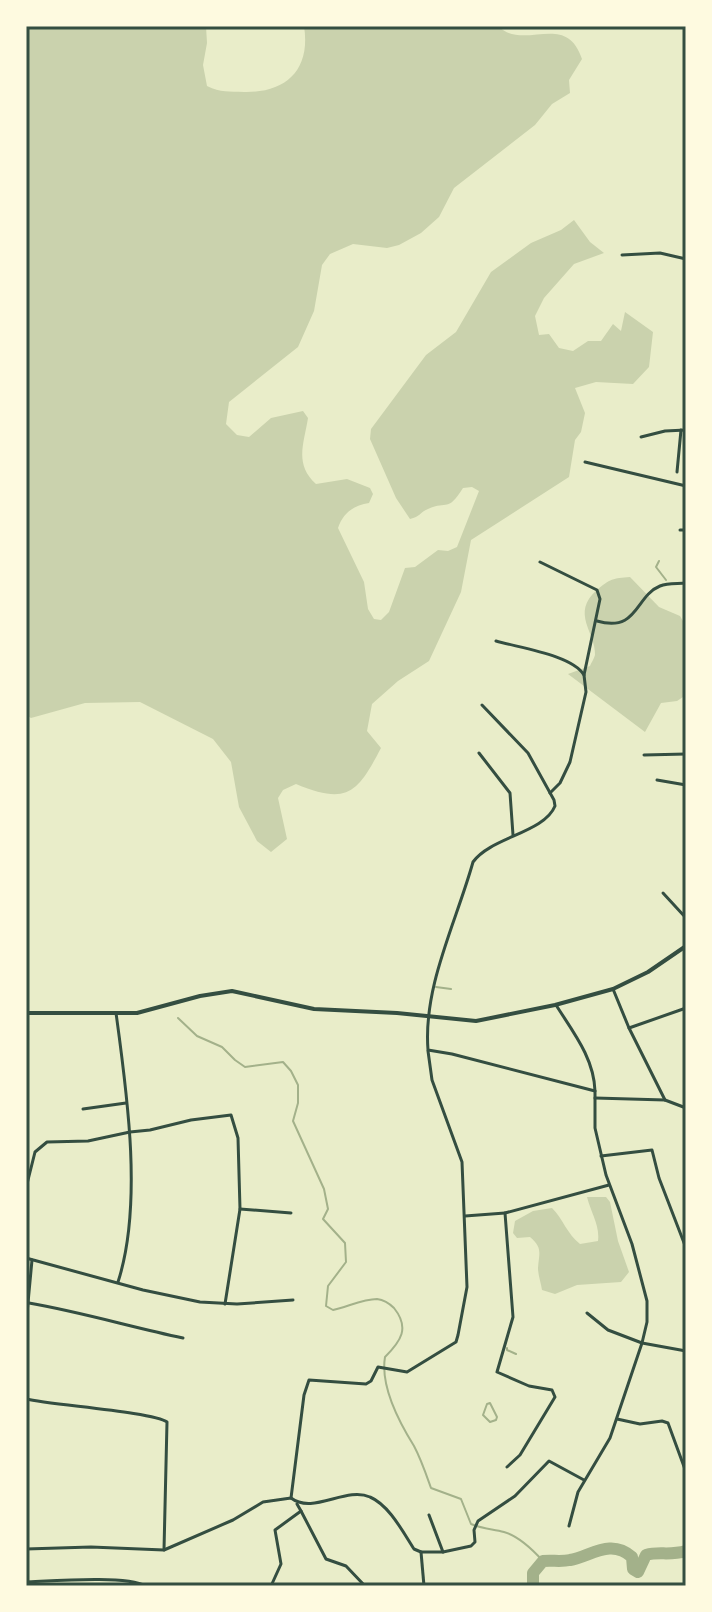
<svg xmlns="http://www.w3.org/2000/svg" width="712" height="1612" font-family="'Archivo Narrow',sans-serif">
  <style>
    .green { fill: #cad2ad }
    .lines { fill: none; stroke-linecap: round; stroke-linejoin: round }
    .stream { stroke: #a3b18a; stroke-width: 2 }
    .river { stroke: #a3b18a; stroke-width: 12 }
    .minor { stroke: #344e41; stroke-width: 3 }
    .tertiary { stroke: #344e41; stroke-width: 4 }
    .neatline { fill: none; stroke: #344e41; stroke-width: 3 }
  </style>
  <rect width="100%" height="100%" fill="#e9edc9"/>
  <g class="green">
    <path d="M26 26H206L207 43 203 65 207 86C221 93 229 91 244 92 286 93 311 70 304 26H498C524 52 566 10 582 59L569 80 570 93 552 104 535 125 454 188 439 217 421 233 399 245 387 248 353 244 330 254 322 265 314 311 298 347 229 402 226 424 237 435 249 437 271 418 303 411 308 418C304 444 294 464 316 484L347 479 370 488 373 494 369 503C354 505 343 513 338 528L364 582 368 609 374 619 381 620 389 612 405 568 415 567 438 550 448 551 457 547 479 491 472 487 463 488C447 513 448 500 428 509 420 512 420 517 410 519L396 498 370 439 371 429 426 355 456 332 491 272 531 243 561 230 574 220 590 242 604 253 574 264 544 298 535 316 539 335 549 334 559 348 573 351 588 341H601L613 324 621 331 625 312 653 332 649 367 633 384 596 382 575 388 585 413 581 432 575 440 569 477 471 540 461 592 429 661 398 681 372 704 367 731 381 748C357 794 347 805 296 784L283 790 278 798 287 839 271 852 257 841 239 807 231 762 213 739 140 702 85 703 31 718 26 715Z"/>
    <path d="M630 577 659 607 680 616 686 626V695L677 701 661 703 645 732 568 674 590 666C591 663 594 659 595 655 596 633 570 613 597 590 610 579 613 578 630 577Z"/>
    <path d="M587 1197H606L610 1202 618 1241 629 1272 621 1282 577 1285 555 1294 542 1290C541 1283 538 1275 538 1268 539 1253 543 1248 530 1237L517 1238 513 1233 515 1221 533 1211 552 1208C563 1219 567 1234 580 1244L598 1241C600 1225 591 1213 587 1197Z"/>
  </g>
  <g class="lines">
    <g class="stream">
      <polyline points="659,561 656,567 666,580"/>
      <polyline points="436,987 451,989"/>
      <path d="M178 1018 197 1036 222 1047 235 1060 245 1067 283 1062 291 1071 298 1085V1103L293 1121 324 1189 328 1209 323 1219 345 1243 346 1262 328 1286 326 1306 333 1310C347 1307 363 1299 377 1299 384 1300 389 1303 394 1308 410 1328 401 1341 385 1357 380 1387 399 1422 414 1446 421 1459 426 1474 431 1488L461 1499 471 1524C483 1529 493 1529 504 1532 519 1536 533 1550 543 1561"/>
      <polyline points="507,1348 507,1350 516,1354"/>
      <polygon points="490,1403 497,1417 496,1420 490,1422 483,1415 487,1404"/>
    </g>
    <path class="river" d="M533 1586V1573L543 1561C552 1560 561 1562 570 1560 591 1556 611 1538 632 1557L633 1569 638 1572 646 1555C660 1551 668 1556 686 1551"/>
    <g class="minor">
      <polyline points="622,255 660,253 686,259"/>
      <polyline points="686,367 686,368"/>
      <polyline points="641,437 665,431 686,430"/>
      <polyline points="585,462 686,486"/>
      <polyline points="677,472 681,430"/>
      <polyline points="680,530 686,530"/>
      <polyline points="540,562 597,590 600,599 584,675 586,692 570,762 560,783 550,793"/>
      <path d="M597 621C638 633 635 596 660 586 668 583 678 584 686 583"/>
      <path d="M496 641C520 648 572 655 584 675"/>
      <path d="M482 705 528 753 554 800 555 806C544 833 491 837 473 862 456 923 423 986 428 1050L452 1054 595 1091V1128L606 1175 632 1244 647 1301V1322L642 1343 608 1330 587 1313"/>
      <polyline points="479,753 510,793 513,835"/>
      <polyline points="644,755 686,754"/>
      <polyline points="657,780 686,785"/>
      <polyline points="663,893 686,918"/>
      <polyline points="613,989 629,1028 665,1100"/>
      <path d="M556 1005C573 1032 594 1058 595 1091"/>
      <path d="M116 1013C127 1093 143 1205 118 1282"/>
      <polyline points="629,1028 686,1008"/>
      <polyline points="595,1098 665,1100 686,1108"/>
      <polyline points="83,1109 126,1103"/>
      <polyline points="601,1156 652,1150 659,1178 686,1248"/>
      <polyline points="26,1188 35,1152 47,1142 88,1141 130,1132 150,1130 191,1120 231,1115 238,1138 240,1209 225,1304"/>
      <polyline points="240,1209 291,1213"/>
      <polyline points="465,1216 505,1213"/>
      <polyline points="26,1258 143,1290 200,1302 237,1304 293,1300"/>
      <path d="M29 1303C81 1312 131 1327 183 1338"/>
      <polyline points="26,1324 32,1260"/>
      <path d="M26 1399C51 1405 154 1412 167 1422L164 1550"/>
      <polyline points="617,1419 640,1424 662,1421 668,1423 686,1472"/>
      <polyline points="507,1467 520,1455 555,1397 552,1390 529,1386 497,1372 513,1317 505,1213 609,1185"/>
      <polyline points="291,1498 304,1395 309,1380 366,1384 371,1381 378,1367 407,1372 456,1342 458,1335 467,1287 462,1162 432,1080 428,1051"/>
      <polyline points="301,1511 326,1559 346,1566 365,1586"/>
      <polyline points="569,1526 578,1492 610,1438 642,1343 686,1351"/>
      <path d="M26 1549 91 1547 164 1550 233 1520 263 1502 291 1498C313 1515 346 1486 370 1497 389 1505 403 1532 414 1549L421 1552H443L429 1515"/>
      <polyline points="421,1552 424,1586"/>
      <polyline points="443,1552 471,1546 475,1542 474,1530 478,1521 515,1496 549,1461 584,1480"/>
      <path d="M26 1582C52 1581 126 1575 146 1586"/>
      <polyline points="271,1586 281,1564 275,1530 301,1511 297,1504"/>
    </g>
    <polyline class="tertiary" points="26,1013 137,1013 200,996 232,991 314,1009 397,1013 476,1021 555,1005 613,989 648,972 686,946"/>
  </g>
  <rect width="712" height="1612" fill="none" stroke="#fefae0" stroke-width="56"/>
  <rect x="28" y="28" width="656" height="1556" class="neatline"/>
</svg>
